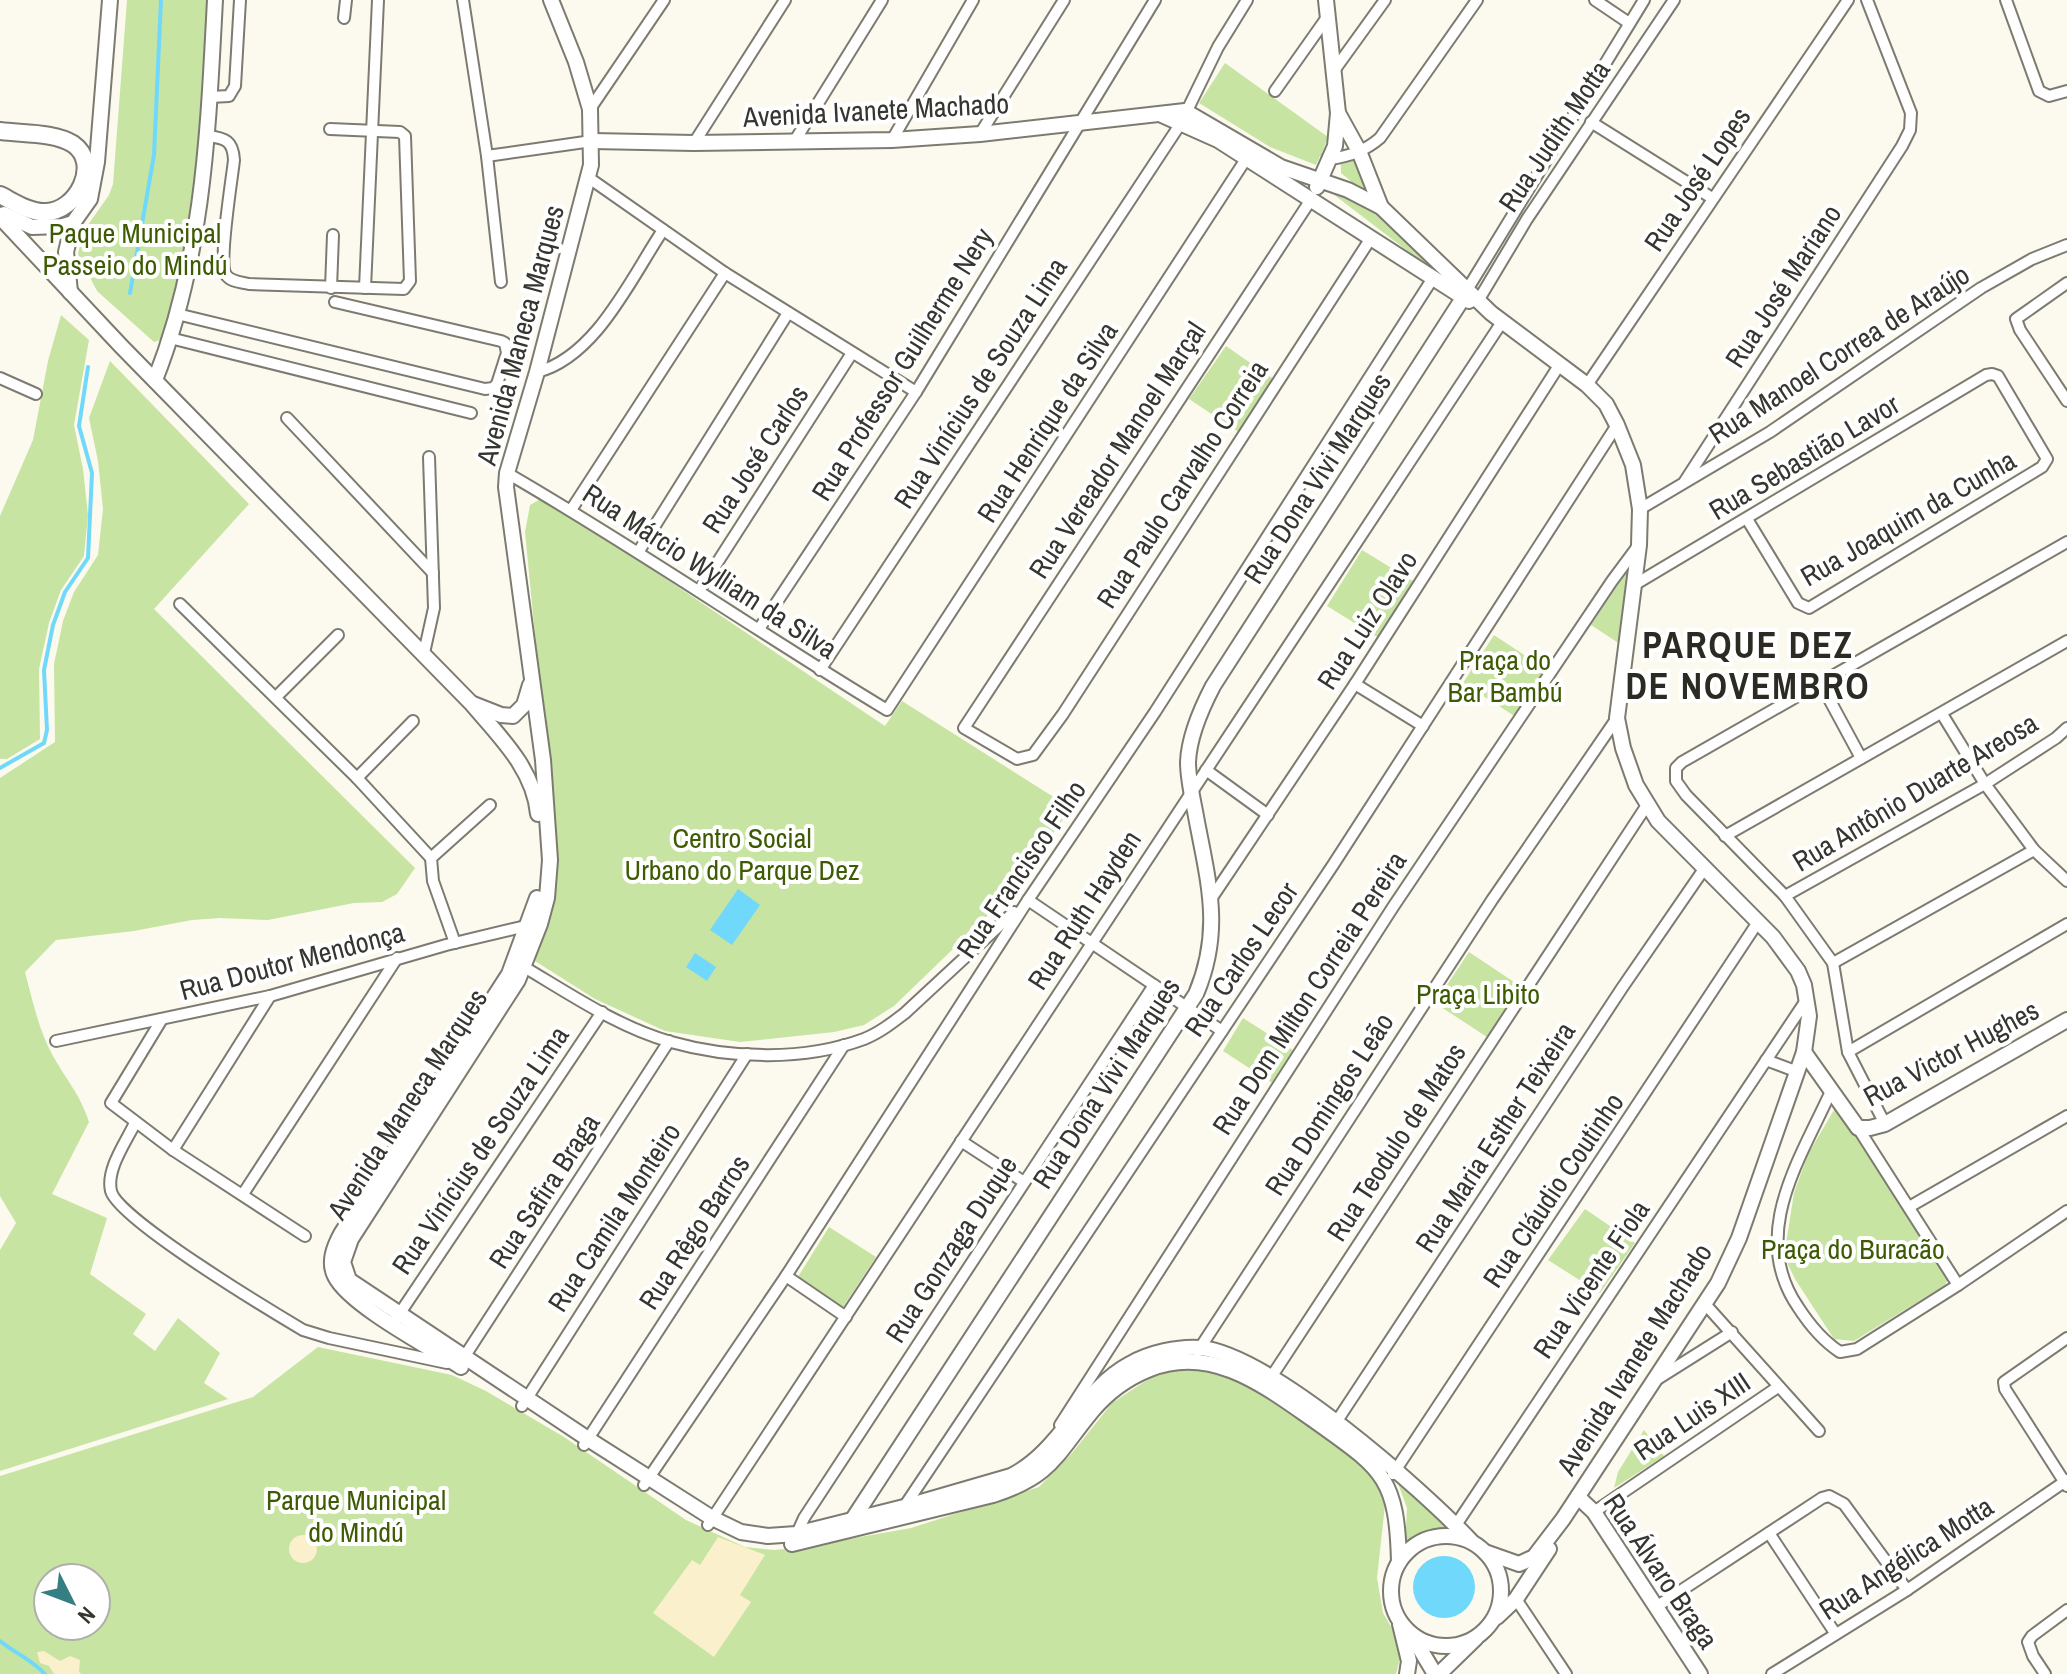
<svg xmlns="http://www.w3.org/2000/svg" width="2067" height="1674" font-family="'Archivo Narrow',sans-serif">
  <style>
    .green { fill: #c7e4a3; fill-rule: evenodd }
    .sand { fill: #faf0cb }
    .water { fill: #6fd8fb }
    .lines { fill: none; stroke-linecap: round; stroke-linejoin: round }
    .stream { stroke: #6fd8fb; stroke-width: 4 }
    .street-casing { stroke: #7d7b71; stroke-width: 14 }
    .secondary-casing { stroke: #7d7b71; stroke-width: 18 }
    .primary-casing { stroke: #7d7b71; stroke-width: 20 }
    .street { stroke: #fff; stroke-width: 10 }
    .secondary { stroke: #fff; stroke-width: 14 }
    .primary { stroke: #fff; stroke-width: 16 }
    .labels { text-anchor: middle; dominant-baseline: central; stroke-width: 8; stroke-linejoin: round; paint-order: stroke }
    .street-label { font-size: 28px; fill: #363631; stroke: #fff }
    .park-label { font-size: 28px; fill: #3e5b03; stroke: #fff }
    .district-label { font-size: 36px; font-weight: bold; letter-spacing: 2px; fill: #2c2b23; stroke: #fff }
  </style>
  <rect width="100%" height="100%" fill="#fcfaef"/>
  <g class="green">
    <polygon points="127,0 208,0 197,178 190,238 164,339 154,342 97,291 78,254 83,232 109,195 113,184"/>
    <polygon points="1225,63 1328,137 1322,153 1343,162 1351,157 1356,157 1377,195 1356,184 1352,193 1406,232 1447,274 1443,278 1333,194 1338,188 1349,191 1352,182 1341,173 1341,165 1320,156 1316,165 1270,147 1199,103"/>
    <polygon points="61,315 89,340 74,425 83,469 88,515 84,556 61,590 49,623 39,669 40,739 7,759 0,759 0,516 33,440 48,361"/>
    <polygon points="1226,346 1275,380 1240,433 1189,399"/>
    <path d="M110 361 249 504 154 609 415 868 397 894 382 902 354 903 268 920 220 918 192 920 134 931 56 940 25 972C32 999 39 1031 53 1056 67 1081 80 1094 89 1122L52 1194 107 1218 90 1274 146 1314 133 1334 155 1351 178 1318 220 1353 204 1383 228 1399 0 1471V1250L16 1223 0 1196V778L55 742 54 664 63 621 74 592 98 555 103 509 98 461 89 418Z"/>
    <polygon points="544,497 885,726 902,701 1071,808 1013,891 894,1006 864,1025 834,1032 740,1042 665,1031 595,999 535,961 546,925 544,728 525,532 530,505"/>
    <polygon points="1362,550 1416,583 1379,638 1327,606"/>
    <polygon points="1635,560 1620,644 1591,625"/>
    <polygon points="1494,635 1547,670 1516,717 1463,683"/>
    <polygon points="1469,952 1520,986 1487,1037 1435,1003"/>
    <polygon points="1243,1018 1293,1050 1272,1083 1223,1051"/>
    <polygon points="1843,1109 1948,1279 1945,1285 1854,1341 1834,1339 1795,1279 1784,1256 1794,1193 1808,1154 1834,1110"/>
    <polygon points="1585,1209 1635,1243 1600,1293 1548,1260"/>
    <polygon points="829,1227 876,1257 841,1310 796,1280"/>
    <path d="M318 1347 452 1375 486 1391 564 1437 686 1520 745 1547 774 1550 798 1548 911 1528 1039 1487 1072 1453 1112 1403 1144 1382 1174 1367 1226 1370 1335 1437 1387 1487 1377 1578 1383 1613 1399 1640 1401 1655 1396 1674H0V1476L253 1397ZM48 1578H96V1626H48Z"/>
    <polygon points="1644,1430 1664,1456 1614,1488 1618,1472"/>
    <path d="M1396 1478 1459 1532C1433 1530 1426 1532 1405 1548L1407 1508Z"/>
  </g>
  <g class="sand">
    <circle cx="303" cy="1549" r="14"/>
    <polygon points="718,1537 765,1555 740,1595 751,1602 714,1657 653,1613 692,1560 700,1565"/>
    <polygon points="44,1651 60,1661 70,1656 80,1660 79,1672 82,1674 54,1674 49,1666 40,1663 37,1652"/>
  </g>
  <g class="water">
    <polygon points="738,889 760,905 732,945 710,930"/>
    <polygon points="695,953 716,967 707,981 686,967"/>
    <circle cx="1444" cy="1587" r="31"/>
  </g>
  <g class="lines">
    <g class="stream">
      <polyline points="130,293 154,155 161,0"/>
      <polyline points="0,768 44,743 47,730 44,670 53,625 65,592 88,558 92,473 79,426 88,367"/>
      <path d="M0 1641C15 1653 32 1660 45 1674"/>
    </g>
    <defs>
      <g id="street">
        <polyline points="463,0 487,156 501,282"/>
        <polyline points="1595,0 1629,23"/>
        <polyline points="2006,0 2039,91 2049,96 2067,91"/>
        <polyline points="344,18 346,0"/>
        <polyline points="1333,72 1385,0"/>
        <polyline points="1275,91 1328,16"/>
        <polyline points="210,97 229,96 235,86 240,0"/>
        <polyline points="590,109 664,0"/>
        <polyline points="1591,122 1712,198"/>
        <polyline points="980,134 1064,0"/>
        <path d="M207 136C226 138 233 141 234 160 232 179 218 263 226 275 231 282 241 282 249 284L404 289 410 281 405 136 400 132 330 129"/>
        <polyline points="892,140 973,0"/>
        <polyline points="794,142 882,0"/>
        <polyline points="694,143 785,0"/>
        <polyline points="487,156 592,141"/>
        <path d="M1330 159C1350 156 1365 151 1380 138L1477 0"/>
        <polyline points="589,178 725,273 916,392"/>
        <polyline points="1312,198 964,728 1017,759 1033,755 1063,714 1371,238"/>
        <polyline points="2067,283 2016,319 2020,330 2067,401"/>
        <polyline points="331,288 333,235"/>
        <polyline points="365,288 378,0"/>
        <polyline points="1467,290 1644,0"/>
        <polyline points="1478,301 1527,219 1674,0"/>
        <polyline points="177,314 485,389 493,388 497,384 507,353 505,343 501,341 335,302"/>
        <polyline points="170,338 471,413"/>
        <path d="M537 372C596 357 631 278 663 230"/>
        <polyline points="0,378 36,394"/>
        <polyline points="1587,385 1848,0"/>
        <polyline points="287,418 433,573"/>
        <path d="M507 473C637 548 759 633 887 710L1246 159"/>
        <polyline points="1685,481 1902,146 1910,130 1911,113 1867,0"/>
        <polyline points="1640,509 1770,432 1981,288 2032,259 2067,245"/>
        <polyline points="571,510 725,273"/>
        <polyline points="639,551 788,313"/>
        <polyline points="1634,585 1986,375 1992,374 1998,376 2047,459 2042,467 1809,608 1798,603 1747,519"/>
        <polyline points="699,591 852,353"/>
        <polyline points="180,604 357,778 431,858"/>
        <polyline points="759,629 916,392 1155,0"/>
        <polyline points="424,653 434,608 429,457"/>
        <polyline points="820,670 1181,123 1218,47 1247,0"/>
        <polyline points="1355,684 1423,726"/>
        <polyline points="1821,684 1861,758"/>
        <polyline points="276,697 338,635"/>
        <polyline points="1942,714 1985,784 2034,850 2067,881"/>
        <polyline points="1206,770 1268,815"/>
        <polyline points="357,778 413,721"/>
        <polyline points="1725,836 2067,641"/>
        <polyline points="1785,896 1985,784 2056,738 2067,728"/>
        <polyline points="1211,899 1355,684 1560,364"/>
        <polyline points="1028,900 1222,1031"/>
        <polyline points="455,943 433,881 431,858 490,805"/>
        <polyline points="1833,963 2034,850"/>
        <path d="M519 964C567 992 617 1027 671 1042 731 1059 805 1061 864 1039 879 1033 892 1023 905 1013L1014 912"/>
        <polyline points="162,1019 111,1103 173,1150 305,1236"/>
        <polyline points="56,1041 270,996 446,945 530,925"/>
        <polyline points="1848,1052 2067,924"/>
        <polyline points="1766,1060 1798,1072"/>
        <path d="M1832 1089C1801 1158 1748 1234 1798 1307 1809 1324 1823 1341 1840 1352L1857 1349 1958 1285 2067 1211"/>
        <path d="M135 1123C126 1142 106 1169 111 1191 118 1219 271 1311 303 1330L329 1338 447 1363"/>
        <polyline points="1885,1124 1848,1052 1833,963 1785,896 1686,795 1676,781 1676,768 1682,762 2067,542"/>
        <polyline points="1858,1128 1958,1285"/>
        <polyline points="961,1141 1024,1182"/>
        <polyline points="173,1150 270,996"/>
        <polyline points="243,1194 397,958"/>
        <polyline points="1909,1207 2067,1116"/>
        <polyline points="786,1276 846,1317"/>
        <polyline points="1706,1305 1819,1431"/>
        <polyline points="396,1319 602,1012"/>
        <polyline points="2067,1338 2004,1382 2005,1389 2067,1486"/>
        <polyline points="1198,1351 1492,900 1617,718"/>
        <polyline points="461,1362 669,1041"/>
        <polyline points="1659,1378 1732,1332"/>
        <polyline points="1268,1382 1647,805"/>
        <polyline points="522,1406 747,1054"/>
        <polyline points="1060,1425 1393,907 1612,581 1638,546"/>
        <polyline points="1333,1427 1622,988 1704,869"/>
        <polyline points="584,1445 844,1045"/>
        <polyline points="1393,1474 1758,922"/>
        <polyline points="644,1485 786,1276 1028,900 1155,712 1433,278"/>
        <polyline points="904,1507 1333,865 1617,425"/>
        <polyline points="1594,1512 1778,1387"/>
        <polyline points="708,1525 1502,322"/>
        <polyline points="1456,1525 1807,999"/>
        <polyline points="1769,1533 1835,1633"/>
        <polyline points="795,1538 804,1518 1154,985"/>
        <polyline points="1516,1599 1566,1674"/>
        <polyline points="1656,1607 1822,1498 1829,1496 1844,1504 1907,1590"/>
        <polyline points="1772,1674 1907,1590 2067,1480"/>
        <polyline points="2045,1674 2033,1656 2028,1642 2032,1636 2067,1610"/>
      </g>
      <g id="secondary">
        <path d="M551 0 576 62 590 109 591 165 537 372 507 473 506 487 543 760 550 860 547 898 540 924 518 980 351 1239 343 1262 349 1280 588 1439 712 1518 741 1532 768 1536 796 1534 904 1507 1011 1476C1062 1450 1080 1391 1130 1364 1149 1353 1179 1346 1201 1348 1270 1355 1422 1489 1471 1541"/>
        <polyline points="1338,113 1359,151 1381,207"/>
        <polyline points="1162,115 1218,140 1469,301"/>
        <polyline points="592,141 694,143 892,140 980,134 1185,111 1281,167 1348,190 1381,207 1491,313 1587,385 1606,404 1617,425 1633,465 1640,509 1639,545 1617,718 1623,748 1636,785 1658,821 1773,937 1798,971 1804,985 1809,1016 1804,1052 1739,1238 1718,1283 1563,1519 1534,1557 1519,1564 1485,1552"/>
        <polyline points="1317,187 1335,146 1338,113 1326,0"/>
        <polyline points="4,214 32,227 63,226 73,223 90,199 97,162 110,0"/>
        <path d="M0 217 121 346 471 703C499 736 534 769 538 814"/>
        <polyline points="70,292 66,252 73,223"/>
        <path d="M155 380C204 256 208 131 215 0"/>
        <polyline points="473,704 501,715 513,716 524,705 530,685"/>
        <polyline points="1804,1052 1858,1128 1870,1128 1885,1124 2067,1020"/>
        <path d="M461 1367C431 1348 349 1305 335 1276 328 1262 334 1247 341 1234L509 974 537 898"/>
        <polyline points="1578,1497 1594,1512 1700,1674"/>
        <path d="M849 1525 1196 994C1224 928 1207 878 1195 811 1192 796 1188 778 1188 762 1189 736 1201 709 1213 686L1463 298"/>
        <circle cx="1446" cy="1591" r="55"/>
        <path d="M792 1544 993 1495C1052 1476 1055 1456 1092 1411 1108 1392 1127 1378 1150 1369 1212 1344 1266 1387 1315 1421 1382 1469 1397 1476 1399 1562"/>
        <polyline points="1497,1617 1516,1599 1549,1549"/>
        <polyline points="1400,1624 1409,1661 1407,1674"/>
        <polyline points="1411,1634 1435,1674"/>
        <polyline points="1439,1674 1476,1638"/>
      </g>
      <path id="primary" d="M0 131C22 134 54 132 73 144 102 164 76 212 46 212 30 213 14 202 0 195"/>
    </defs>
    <use href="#street" class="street-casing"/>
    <use href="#secondary" class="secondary-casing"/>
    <use href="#primary" class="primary-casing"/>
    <use href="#street" class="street"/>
    <use href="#secondary" class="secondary"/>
    <use href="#primary" class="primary"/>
  </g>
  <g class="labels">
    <g class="street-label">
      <text transform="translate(876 110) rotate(-3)">Avenida Ivanete Machado</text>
      <text transform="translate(1554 136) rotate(-56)">Rua Judith Motta</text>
      <text transform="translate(1697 179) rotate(-56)">Rua José Lopes</text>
      <text transform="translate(1783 286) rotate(-57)">Rua José Mariano</text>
      <text transform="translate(520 335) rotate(-75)">Avenida Maneca Marques</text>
      <text transform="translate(1839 354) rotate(-33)">Rua Manoel Correa de Araújo</text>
      <text transform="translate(902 364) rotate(-58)">Rua Professor Guilherme Nery</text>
      <text transform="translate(980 383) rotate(-57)">Rua Vinícius de Souza Lima</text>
      <text transform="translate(1047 422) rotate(-57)">Rua Henrique da Silva</text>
      <text transform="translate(1117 450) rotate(-57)">Rua Vereador Manoel Marçal</text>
      <text transform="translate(1804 457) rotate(-31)">Rua Sebastião Lavor</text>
      <text transform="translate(755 459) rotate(-57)">Rua José Carlos</text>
      <text transform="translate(1317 478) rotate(-57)">Rua Dona Vivi Marques</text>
      <text transform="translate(1182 484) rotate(-57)">Rua Paulo Carvalho Correia</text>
      <text transform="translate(1908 518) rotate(-30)">Rua Joaquim da Cunha</text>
      <text transform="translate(710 571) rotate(33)">Rua Márcio Wylliam da Silva</text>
      <text transform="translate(1367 620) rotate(-57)">Rua Luiz Olavo</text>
      <text transform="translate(1915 792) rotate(-31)">Rua Antônio Duarte Areosa</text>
      <text transform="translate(1021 869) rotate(-56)">Rua Francisco Filho</text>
      <text transform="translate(1084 910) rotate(-57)">Rua Ruth Hayden</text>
      <text transform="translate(1241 959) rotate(-56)">Rua Carlos Lecor</text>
      <text transform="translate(292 961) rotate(-15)">Rua Doutor Mendonça</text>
      <text transform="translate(1309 993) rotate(-57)">Rua Dom Milton Correia Pereira</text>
      <text transform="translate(1951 1053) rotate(-28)">Rua Victor Hughes</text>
      <text transform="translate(1106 1083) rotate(-57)">Rua Dona Vivi Marques</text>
      <text transform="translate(407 1104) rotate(-57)">Avenida Maneca Marques</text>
      <text transform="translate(1329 1104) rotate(-57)">Rua Domingos Leão</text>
      <text transform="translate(1495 1137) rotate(-57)">Rua Maria Esther Teixeira</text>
      <text transform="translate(1396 1142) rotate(-57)">Rua Teodulo de Matos</text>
      <text transform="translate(480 1150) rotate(-56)">Rua Vinícius de Souza Lima</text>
      <text transform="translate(1553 1190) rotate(-56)">Rua Cláudio Coutinho</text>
      <text transform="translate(544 1191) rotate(-57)">Rua Safira Braga</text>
      <text transform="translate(614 1217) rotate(-57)">Rua Camila Monteiro</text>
      <text transform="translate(694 1232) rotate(-57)">Rua Rêgo Barros</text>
      <text transform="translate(951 1249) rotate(-57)">Rua Gonzaga Duque</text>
      <text transform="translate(1591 1279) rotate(-56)">Rua Vicente Fiola</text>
      <text transform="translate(1634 1359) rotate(-58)">Avenida Ivanete Machado</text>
      <text transform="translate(1692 1416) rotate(-34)">Rua Luis XIII</text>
      <text transform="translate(1906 1558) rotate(-33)">Rua Angélica Motta</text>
      <text transform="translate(1661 1571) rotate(56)">Rua Álvaro Braga</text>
    </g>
    <g class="park-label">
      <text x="135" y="233">Paque Municipal<tspan x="135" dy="32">Passeio do Mindú</tspan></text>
      <text x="1505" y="660">Praça do<tspan x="1505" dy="32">Bar Bambú</tspan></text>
      <text x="742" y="838">Centro Social<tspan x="742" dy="32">Urbano do Parque Dez</tspan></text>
      <text x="1478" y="994">Praça Libito</text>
      <text x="1853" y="1249">Praça do Buracão</text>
      <text x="356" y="1500">Parque Municipal<tspan x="356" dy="32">do Mindú</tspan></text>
    </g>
    <g class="district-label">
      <text x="1748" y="645">PARQUE DEZ<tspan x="1748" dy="41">DE NOVEMBRO</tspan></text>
    </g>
  </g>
  <g transform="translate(72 1602) rotate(132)"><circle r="38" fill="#ffffff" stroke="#afafad" stroke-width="2"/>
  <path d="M0-6L14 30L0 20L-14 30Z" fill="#357e83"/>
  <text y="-12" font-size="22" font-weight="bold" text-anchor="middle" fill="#363631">N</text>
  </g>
</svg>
